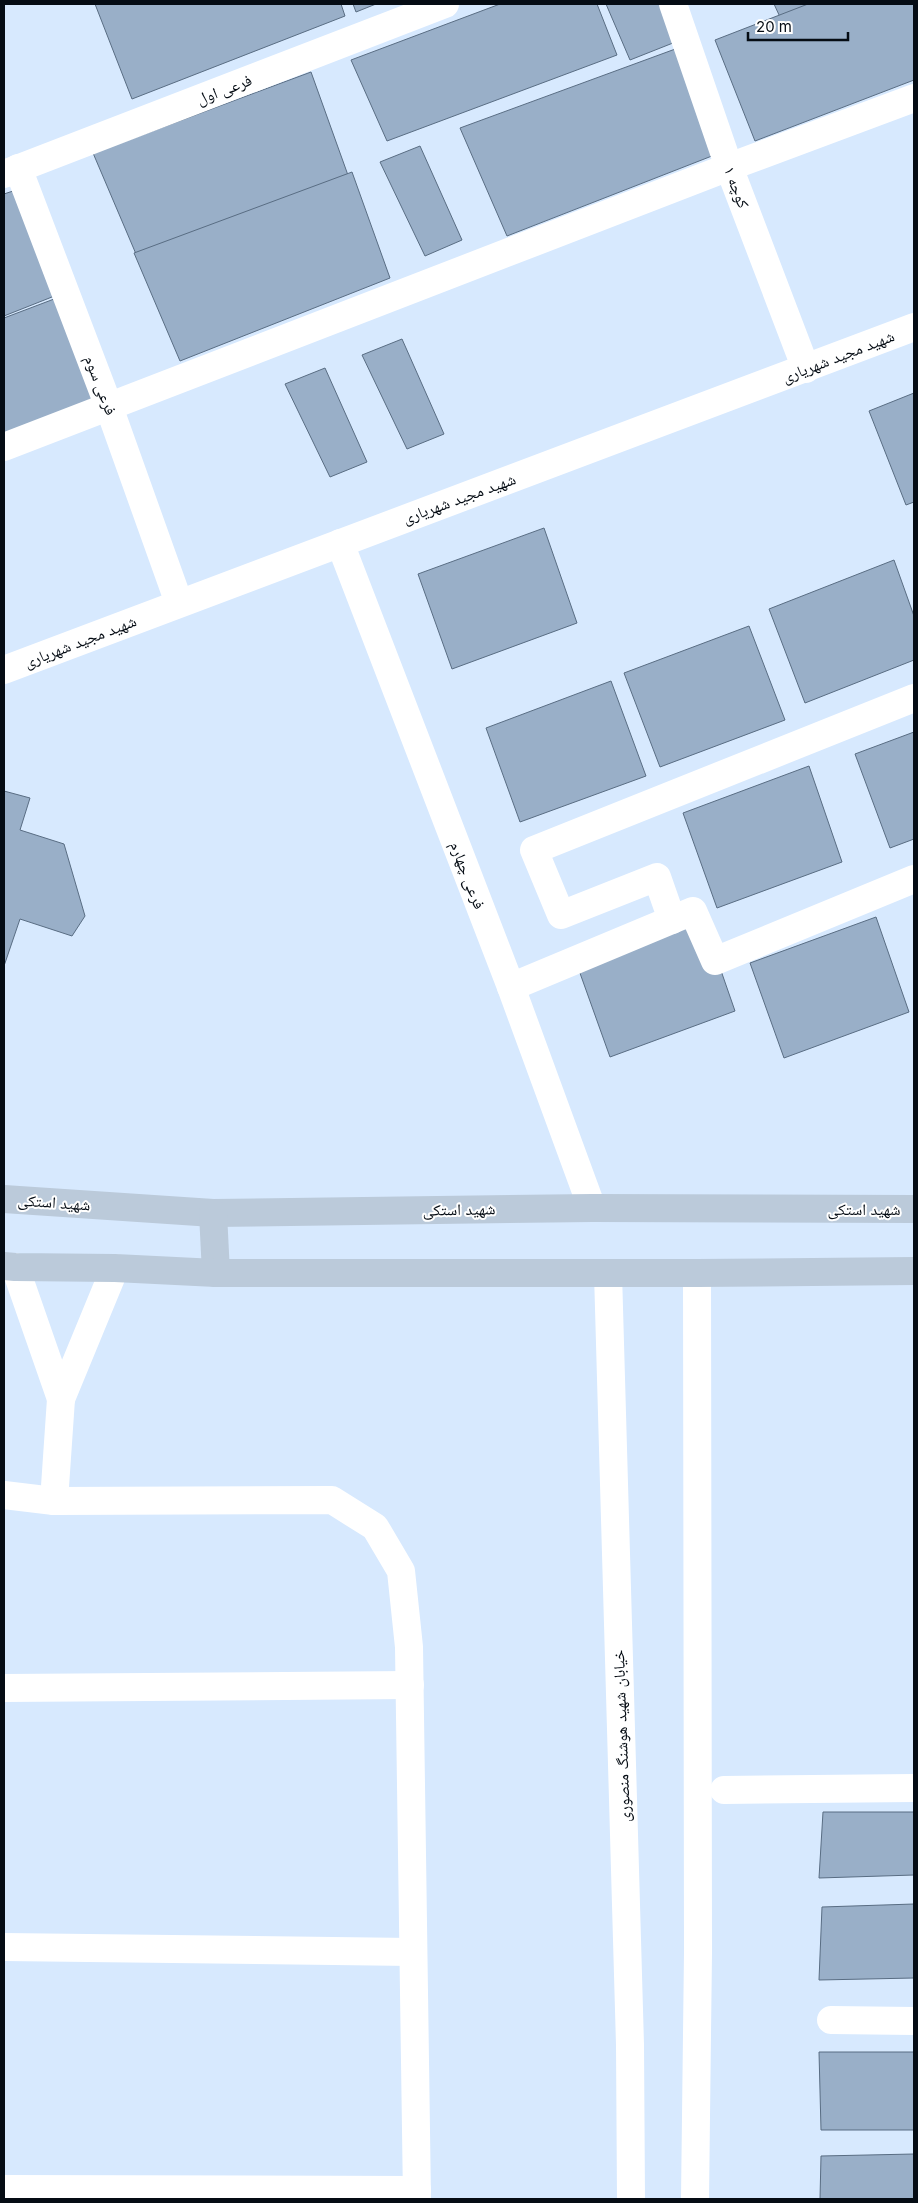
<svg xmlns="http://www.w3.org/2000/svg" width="918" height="2203" font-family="Inter,'Noto Naskh Arabic',sans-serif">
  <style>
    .building { fill: #99afc8; stroke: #596d83 }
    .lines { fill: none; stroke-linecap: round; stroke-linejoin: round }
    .minor { stroke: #fff; stroke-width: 28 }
    .secondary { stroke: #bbcada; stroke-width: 28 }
    .labels { text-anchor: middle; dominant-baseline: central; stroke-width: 4; stroke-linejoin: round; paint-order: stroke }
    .street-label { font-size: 16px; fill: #050c14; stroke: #fff }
  </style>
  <rect width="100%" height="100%" fill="#d7e9fe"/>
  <g class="building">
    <polygon points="95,4 341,4 345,16 132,99"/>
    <polygon points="353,4 376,4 356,12"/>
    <polygon points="500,4 597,4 617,55 387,141 351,60"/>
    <polygon points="606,4 665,4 678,41 630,60"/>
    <polygon points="774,4 815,4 780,17"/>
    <polygon points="808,4 914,4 914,80 755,141 715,40"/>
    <polygon points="678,48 717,154 507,236 460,128"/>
    <polygon points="311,72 349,178 139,261 93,153"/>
    <polygon points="420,146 462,240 425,256 380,162"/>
    <polygon points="352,172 390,278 180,361 134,253"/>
    <polygon points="19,189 57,295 4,316 4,194"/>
    <polygon points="62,296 101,402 4,440 4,318"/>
    <polygon points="402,339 444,434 407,449 362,355"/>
    <polygon points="325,368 367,462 330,477 285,384"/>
    <polygon points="914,393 914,502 906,505 869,411"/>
    <polygon points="544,528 577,623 452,669 418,574"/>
    <polygon points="894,560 914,616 914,660 805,703 769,609"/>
    <polygon points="749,626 785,720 660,767 624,673"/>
    <polygon points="611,681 646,776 520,822 486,728"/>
    <polygon points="914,732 914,839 890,848 855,754"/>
    <polygon points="809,766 842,862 717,908 683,813"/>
    <polygon points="4,791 30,798 20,830 64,844 85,916 72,936 20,919 4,966"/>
    <polygon points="702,916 735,1011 610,1057 576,962"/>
    <polygon points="876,917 909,1012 784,1058 750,963"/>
    <polygon points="823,1812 914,1812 914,1875 819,1878"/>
    <polygon points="914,1904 914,1978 819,1980 822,1907"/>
    <polygon points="819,2052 914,2052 914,2130 821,2130"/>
    <polygon points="914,2154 914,2199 820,2199 821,2156"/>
  </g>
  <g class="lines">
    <g class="minor">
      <polyline points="673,4 729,167 806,369"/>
      <polyline points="18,168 109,407 179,603"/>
      <polyline points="4,174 445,4"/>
      <polyline points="4,447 729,167 914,98"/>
      <polyline points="340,543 511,987 592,1208"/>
      <polyline points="4,670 914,327"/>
      <polyline points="672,920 657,877 561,915 534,850 914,698"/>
      <polyline points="511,987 693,911 715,961 914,879"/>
      <polyline points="15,1267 61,1399 115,1268"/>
      <polyline points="608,1273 630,2045 631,2199"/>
      <polyline points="4,1495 54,1501 332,1500 375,1527 401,1571 409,1647 417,2199"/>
      <polyline points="54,1501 61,1399"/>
      <polyline points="4,1688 410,1685"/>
      <polyline points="724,1790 914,1788"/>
      <polyline points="4,1947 413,1952"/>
      <polyline points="831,2020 914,2021"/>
      <polyline points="4,2189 417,2190"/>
      <polyline points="695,2199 698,1952 697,1273"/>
    </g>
    <g class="secondary">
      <polyline points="4,1199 213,1213 592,1208 914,1209"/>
      <polyline points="213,1213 216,1273"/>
      <polyline points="4,1266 15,1267 115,1268 216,1273 697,1273 914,1271"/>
    </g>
  </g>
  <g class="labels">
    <g class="street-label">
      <text transform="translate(224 89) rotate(-21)">فرعی اول</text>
      <text transform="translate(737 187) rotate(69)">کوچه ۱</text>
      <text transform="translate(838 356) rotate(-21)">شهید مجید شهریاری</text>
      <text transform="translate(101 385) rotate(69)">فرعی سوم</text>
      <text transform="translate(459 498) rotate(-20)">شهید مجید شهریاری</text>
      <text transform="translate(80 641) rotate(-21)">شهید مجید شهریاری</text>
      <text transform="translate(468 875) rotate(69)">فرعی چهارم</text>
      <text transform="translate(54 1202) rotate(4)">شهید استکی</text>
      <text transform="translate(459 1209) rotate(-1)">شهید استکی</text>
      <text x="864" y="1209">شهید استکی</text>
      <text transform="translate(621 1736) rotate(-92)">خیابان شهید هوشنگ منصوری</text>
    </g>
  </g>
  <rect width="918" height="2203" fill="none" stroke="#050c14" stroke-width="10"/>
  <path d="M748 32v8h100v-8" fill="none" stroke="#050c14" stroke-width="2.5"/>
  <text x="756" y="32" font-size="15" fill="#050c14" stroke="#ffffff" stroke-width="4" paint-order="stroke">20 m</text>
</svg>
